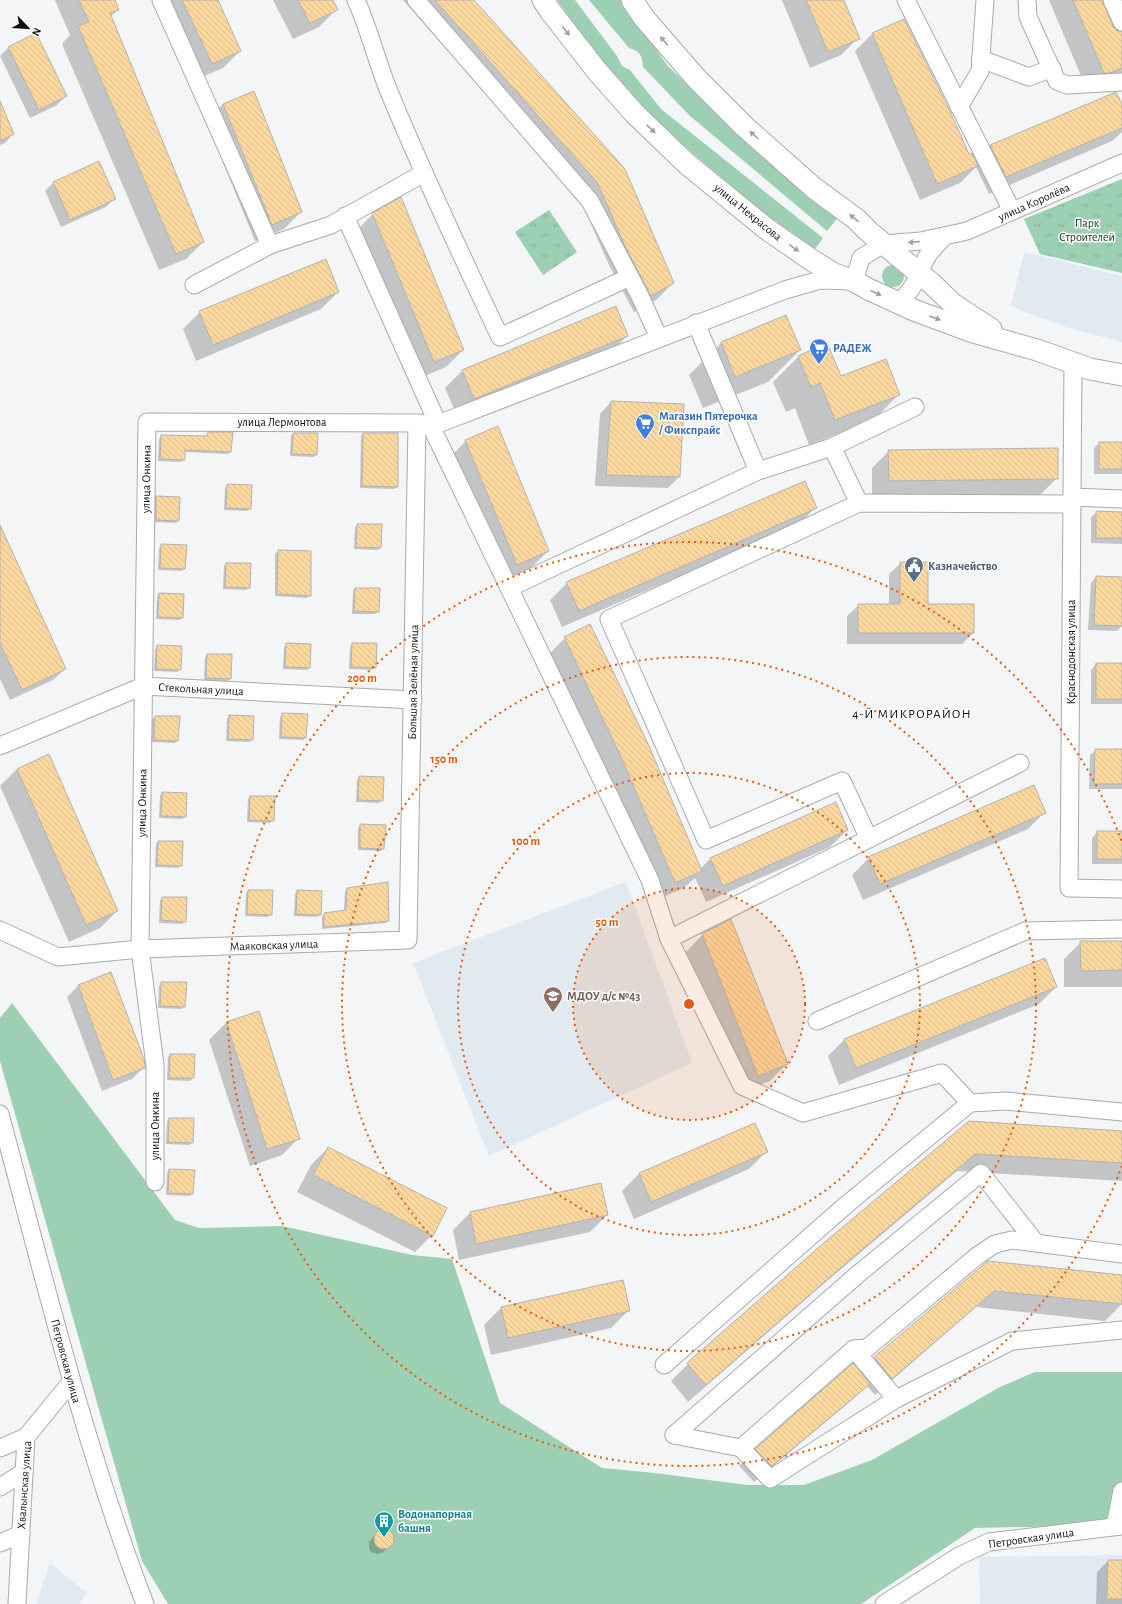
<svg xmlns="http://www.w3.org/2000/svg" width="1122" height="1604" font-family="'Alegreya Sans',sans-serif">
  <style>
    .built { fill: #e1eaf1 }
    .green { fill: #9dcfb2 }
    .park { fill: url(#park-tufts) }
    .shadow { fill: #0003 }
    .building { fill: url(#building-back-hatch); stroke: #b4b2b0 }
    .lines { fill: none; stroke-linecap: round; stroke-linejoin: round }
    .minor-casing { stroke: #a8aaac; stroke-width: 19 }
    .major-casing { stroke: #a8aaac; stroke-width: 23 }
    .minor { stroke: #fff; stroke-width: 17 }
    .major { stroke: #fff; stroke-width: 21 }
    .oneway { fill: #a0a0a1 }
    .ring { fill: none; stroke: #e8590c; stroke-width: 2; stroke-dasharray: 2 4 }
    .labels { text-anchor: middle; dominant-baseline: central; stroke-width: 3; stroke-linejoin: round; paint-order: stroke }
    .street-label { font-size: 12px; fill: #111213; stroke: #fff }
    .park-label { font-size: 12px; fill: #0f3423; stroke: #fff }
    .shop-label { font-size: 12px; font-weight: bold; fill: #366cbe; stroke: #fff; text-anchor: start }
    .service-label { font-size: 12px; font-weight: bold; fill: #4e5e75; stroke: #fff; text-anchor: start }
    .education-label { font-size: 12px; font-weight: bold; fill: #785e54; stroke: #fff; text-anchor: start }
    .culture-label { font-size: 12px; font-weight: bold; fill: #0d838f; stroke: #fff; text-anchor: start }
    .neighbourhood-label { font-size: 13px; letter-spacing: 1px; fill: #111213; stroke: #fff }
    .centre { fill: #e8590c; stroke: #fff; stroke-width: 2 }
    .ring-label { font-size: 12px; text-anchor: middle; font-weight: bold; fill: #e8590c; stroke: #fff; stroke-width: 3; stroke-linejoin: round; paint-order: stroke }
  </style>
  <defs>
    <pattern id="park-tufts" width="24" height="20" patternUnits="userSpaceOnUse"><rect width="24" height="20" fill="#9dcfb2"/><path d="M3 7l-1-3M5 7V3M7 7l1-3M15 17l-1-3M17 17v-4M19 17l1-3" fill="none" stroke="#86b198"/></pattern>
    <pattern id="building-back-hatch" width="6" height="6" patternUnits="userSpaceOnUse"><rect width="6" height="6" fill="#fdd9a0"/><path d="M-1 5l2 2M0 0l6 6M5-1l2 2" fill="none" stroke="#d8b989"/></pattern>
  </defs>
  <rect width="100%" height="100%" fill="#f3f5f7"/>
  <g class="built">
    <polygon points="1024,252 1122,276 1122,342 1068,328 1011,306"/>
    <polygon points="626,882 692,1063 489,1156 413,963"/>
    <polygon points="1122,1555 1122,1604 980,1604 979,1557"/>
    <polygon points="50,1563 87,1593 79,1604 36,1604"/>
  </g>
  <g class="green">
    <polygon points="557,0 575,0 617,56 622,66 630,70 661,109 823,238 815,249 761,211 683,145 632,97 588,43"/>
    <path d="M589 0H622L667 65 755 151 839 216 827 231 690 116 643 67C642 55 640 51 629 48Z"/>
    <circle cx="893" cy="276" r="11"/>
    <polygon points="12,1003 175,1220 199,1228 282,1226 412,1255 452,1259 500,1403 602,1468 655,1473 747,1485 804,1485 872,1460 1000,1387 1035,1372 1122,1372 1122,1525 975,1528 861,1604 168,1604 142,1561 0,1061 0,1018"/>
  </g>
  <g class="park">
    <polygon points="1122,179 1122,273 1040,254 1024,219"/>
    <polygon points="549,210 577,252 543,275 515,232"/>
  </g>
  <g class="shadow">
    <polygon points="55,0 114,0 118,10 110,17 203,242 186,259 159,270 62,44 70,35"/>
    <polygon points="158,0 217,0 240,51 223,68 195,80"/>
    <polygon points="273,0 332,0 336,10 319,27 293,39"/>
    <polygon points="403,0 473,0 673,283 656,300 634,312 609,265 580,199"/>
    <polygon points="782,0 842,0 858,38 841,55 810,68"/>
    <polygon points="1049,0 1101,0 1112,27 1116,31 1122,32 1122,74 1087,90"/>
    <polygon points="904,20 969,156 975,162 991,146 1122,108 1122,132 1112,141 989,194 976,167 960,183 920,200 855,51 872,34"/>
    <polygon points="9,47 66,96 57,105 30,118 0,56"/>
    <polygon points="253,92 301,212 284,229 255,241 206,121 223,104"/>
    <polygon points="0,104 13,134 5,143 0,145"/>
    <polygon points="53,183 114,199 106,207 61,227 45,191"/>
    <polygon points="373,214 463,350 446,367 417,379 356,231"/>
    <polygon points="338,292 321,309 196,361 183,329 200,312"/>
    <polygon points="616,308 627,336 610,353 457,416 445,388 462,371"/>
    <polygon points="786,316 800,350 768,382 703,408 689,375 721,343"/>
    <polygon points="799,356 841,377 899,394 874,420 809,445 795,408 786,412 773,382"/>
    <polygon points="611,402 679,477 668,488 595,486 600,414"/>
    <polygon points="208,433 230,451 228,454 184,452 184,459 181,462 158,461 159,439 161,436 205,437"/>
    <polygon points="293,434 316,455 313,457 290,456 291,436"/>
    <polygon points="363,434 397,434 397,487 394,489 360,488 361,436"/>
    <polygon points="466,441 548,551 531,568 500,581 449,458"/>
    <polygon points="1100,443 1122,443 1122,474 1094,474 1094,448"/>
    <polygon points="889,451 1057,478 1040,495 872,498 872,468"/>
    <polygon points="227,485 250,509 247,511 224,510 225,488"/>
    <polygon points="156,497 178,520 176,523 154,522 154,500"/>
    <polygon points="815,508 798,525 562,627 550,600 567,583"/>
    <polygon points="1097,512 1122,513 1122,544 1091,543 1091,517"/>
    <polygon points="358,525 380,548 377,550 354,549 355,527"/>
    <polygon points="162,545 184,569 182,571 158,570 159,548"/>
    <polygon points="0,547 65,669 53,680 10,700 0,679"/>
    <polygon points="278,551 310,552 310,595 307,598 275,596 275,554"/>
    <polygon points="901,563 927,605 973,633 962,644 847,644 847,616 859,605 889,605 889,574"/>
    <polygon points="226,564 249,587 246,590 223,589 224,566"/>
    <polygon points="1096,577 1122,578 1122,626 1117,631 1088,630 1091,583"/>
    <polygon points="355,589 378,612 375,614 352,614 353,591"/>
    <polygon points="159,594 182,618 179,620 156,619 157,597"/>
    <polygon points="565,638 700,869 711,858 847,830 830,847 706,902 695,878 684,888 658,899 548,655"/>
    <polygon points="287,644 309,668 307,670 283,669 284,647"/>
    <polygon points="352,644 375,667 372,670 349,669 350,647"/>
    <polygon points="157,646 180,669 177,672 154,671 155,649"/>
    <polygon points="208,655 230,678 228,681 204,680 205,657"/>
    <polygon points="1096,664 1122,664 1122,704 1091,704 1091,670"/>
    <polygon points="283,714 305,738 303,740 279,739 280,717"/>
    <polygon points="229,716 252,740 249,742 226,741 227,719"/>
    <polygon points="155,717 177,740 175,743 152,742 152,719"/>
    <polygon points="1096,750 1122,750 1122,789 1089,789 1090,755"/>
    <polygon points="17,769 117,911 100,928 69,942 0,786"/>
    <polygon points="359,777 382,800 379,803 356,802 357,780"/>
    <polygon points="162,793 185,817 182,819 159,818 160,796"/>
    <polygon points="250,797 273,820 270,823 247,822 248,799"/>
    <polygon points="1045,812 1028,829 863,900 852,875 869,858"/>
    <polygon points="361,825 383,848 381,851 358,850 358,828"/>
    <polygon points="1097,832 1122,832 1122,864 1092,864 1092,838"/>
    <polygon points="158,842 181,865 178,868 155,867 156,844"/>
    <polygon points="347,889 388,920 386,923 322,929 322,917 324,914 344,911 345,891"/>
    <polygon points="248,891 271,914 268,917 245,916 246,893"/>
    <polygon points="297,891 320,915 317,917 294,916 295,894"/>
    <polygon points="162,898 185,921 182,924 159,923 160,900"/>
    <polygon points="703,934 787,1064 770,1081 741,1092 686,952"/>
    <polygon points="1081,942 1122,942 1122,987 1064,987 1064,959"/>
    <polygon points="111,973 144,1067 132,1079 102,1091 67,997 78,986"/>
    <polygon points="162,983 184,1006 182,1009 158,1008 159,986"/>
    <polygon points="1056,987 1039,1004 839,1085 828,1056 845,1039"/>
    <polygon points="226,1023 299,1138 282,1155 250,1166 209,1040"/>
    <polygon points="170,1055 194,1055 193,1078 190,1081 167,1080 168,1057"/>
    <polygon points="169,1119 192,1142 189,1145 166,1144 167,1121"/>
    <polygon points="969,1122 1122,1132 1122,1181 957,1171 827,1281 688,1402 671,1381 688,1364 826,1242"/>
    <polygon points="755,1125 766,1152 749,1169 634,1219 622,1191 639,1174"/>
    <polygon points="328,1148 432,1235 415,1252 297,1192 311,1165"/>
    <polygon points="170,1170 192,1193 190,1196 166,1195 167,1173"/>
    <polygon points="600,1184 607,1215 590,1232 459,1260 453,1230 470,1213"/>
    <polygon points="988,1262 1122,1276 1122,1304 1105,1321 976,1307 875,1395 867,1386 852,1400 754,1482 739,1466 756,1449 860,1373 875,1358"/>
    <polygon points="501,1308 628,1311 611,1328 491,1355 484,1325"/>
    <polygon points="382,1530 387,1531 391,1534 393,1540 392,1544 382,1553 377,1554 371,1552 369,1548 369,1542 377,1532"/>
    <polygon points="1108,1561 1122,1561 1122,1604 1096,1604 1097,1572"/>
  </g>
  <g class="building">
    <polygon points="79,0 115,0 119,10 110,13 204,242 176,254 78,26 89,22"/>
    <polygon points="182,0 218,0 241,51 212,64"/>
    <polygon points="298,0 333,0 338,10 310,23"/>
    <polygon points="435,0 474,0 625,169 674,283 651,296 626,248 597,182"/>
    <polygon points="806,0 844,0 860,39 828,52"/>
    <polygon points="1073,0 1102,0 1113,26 1117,30 1122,32 1122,68 1110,73 1104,73"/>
    <polygon points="904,19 949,109 969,154 972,153 978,166 937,184 872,33"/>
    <polygon points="36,33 67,96 39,110 8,47"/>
    <polygon points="254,91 302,212 272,225 223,104"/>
    <polygon points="1116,92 1122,104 1122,128 1006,177 990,145"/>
    <polygon points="0,101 14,134 0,141"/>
    <polygon points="99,161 116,199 70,220 53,182"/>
    <polygon points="401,197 464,350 434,362 372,213"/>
    <polygon points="326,259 339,292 213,345 199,311"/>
    <polygon points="616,306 628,336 474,399 462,370"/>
    <polygon points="786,315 801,350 735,377 721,342"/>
    <polygon points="827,343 841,376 886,359 900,395 835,420 820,383 811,387 798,356"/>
    <polygon points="611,401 684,404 680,477 606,475"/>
    <polygon points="498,426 549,551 517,565 465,440"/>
    <polygon points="208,432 233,432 231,452 185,450 185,460 160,459 161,435 207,436"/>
    <polygon points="293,433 318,433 317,455 292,454"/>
    <polygon points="363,433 398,433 398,487 362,486"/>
    <rect x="1099" y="442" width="23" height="27"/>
    <polygon points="1058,448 1058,479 889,481 888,450"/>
    <polygon points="805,481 817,508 579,611 566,582"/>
    <polygon points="227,484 252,485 251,509 226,508"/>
    <polygon points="156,496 180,497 179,521 156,520"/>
    <polygon points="1096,511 1122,512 1122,538 1096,538"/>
    <polygon points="357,524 382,524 381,548 356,547"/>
    <polygon points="0,525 66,669 22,690 0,643"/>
    <polygon points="161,544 187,545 185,569 160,568"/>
    <polygon points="278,550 311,551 311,596 277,594"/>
    <polygon points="900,562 928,562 928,604 974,604 974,633 858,633 858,604 900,604"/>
    <polygon points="226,563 251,563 250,588 225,587"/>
    <polygon points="1096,576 1122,577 1122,626 1094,625"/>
    <polygon points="355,588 380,588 379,612 354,611"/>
    <polygon points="159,593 184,594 183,618 158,617"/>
    <polygon points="590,624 649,746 702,871 675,883 621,757 564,637"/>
    <polygon points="286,643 311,644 310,668 285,667"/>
    <polygon points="352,643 377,643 376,668 351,667"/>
    <polygon points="157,645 182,646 181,670 156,669"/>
    <polygon points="207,654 232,654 231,679 206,678"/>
    <rect x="1096" y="663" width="26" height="36"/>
    <polygon points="282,713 308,714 306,738 281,737"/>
    <polygon points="229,715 254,716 253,740 228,739"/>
    <polygon points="155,716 180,716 178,741 154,740"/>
    <polygon points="1095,749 1122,749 1122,784 1094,784"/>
    <polygon points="49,754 118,911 86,925 17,769"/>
    <polygon points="359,776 384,777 383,801 358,800"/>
    <polygon points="1034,785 1046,813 880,884 868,857"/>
    <polygon points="162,792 187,793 186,817 161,816"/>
    <polygon points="250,796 275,796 274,821 249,820"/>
    <polygon points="836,802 848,830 723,886 710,858"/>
    <polygon points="360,824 386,825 384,849 360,848"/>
    <rect x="1097" y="831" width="25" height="28"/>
    <polygon points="158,841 183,841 182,866 157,865"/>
    <polygon points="388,882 389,921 324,927 324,913 346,910 347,888"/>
    <polygon points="248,890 273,890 272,915 247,914"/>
    <polygon points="297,890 322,891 321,915 296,914"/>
    <polygon points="162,897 187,897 186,922 161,920"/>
    <polygon points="731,919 788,1064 758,1076 702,934"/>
    <polygon points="1080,941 1122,941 1122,970 1081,971"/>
    <polygon points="1045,958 1057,987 856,1068 844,1039"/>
    <polygon points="111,972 144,1059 145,1066 145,1068 113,1080 78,985"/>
    <polygon points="161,982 187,982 185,1007 160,1006"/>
    <polygon points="259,1011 300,1139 267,1149 226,1022"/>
    <polygon points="170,1054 195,1054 194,1078 169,1078"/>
    <polygon points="169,1118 194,1118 193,1143 168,1142"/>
    <polygon points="969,1121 1122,1131 1122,1163 975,1154 845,1264 706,1385 687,1363 826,1241"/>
    <polygon points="755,1123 768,1152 651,1202 639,1173"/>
    <polygon points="328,1147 447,1208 433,1236 313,1175"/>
    <polygon points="169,1169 195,1170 193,1194 168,1193"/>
    <polygon points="601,1183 608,1215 476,1244 470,1212"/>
    <polygon points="988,1261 1122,1275 1122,1304 994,1291 892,1379 874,1357"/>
    <polygon points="623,1280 630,1311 508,1338 501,1307"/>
    <polygon points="853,1363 870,1384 772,1466 755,1449"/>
    <circle cx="384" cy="1539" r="10"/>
    <polygon points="1108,1560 1122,1560 1122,1599 1107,1599"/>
  </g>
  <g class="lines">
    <defs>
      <g id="minor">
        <polyline points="161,0 270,245"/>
        <path d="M356 0C370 31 377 63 390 94 424 176 462 257 500 337L630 277"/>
        <polyline points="416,0 590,201 640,296 659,338"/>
        <polyline points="906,0 1012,211"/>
        <polyline points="1027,0 1028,17 1057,81 1067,85 1122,82"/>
        <polyline points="1112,0 1122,22"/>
        <polyline points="981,59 1029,77 1052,68"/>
        <polyline points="959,107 980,71 985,0"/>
        <polyline points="345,216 438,424"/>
        <polyline points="194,285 270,245 331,225 424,173"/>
        <path d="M898 303C918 286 916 275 928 255 933 248 939 242 945 236"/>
        <polyline points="1073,363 1069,888 1122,889"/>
        <polyline points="430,424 650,880 669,939 742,1086 803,1113 942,1073 970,1103"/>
        <polyline points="832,447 859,503"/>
        <polyline points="758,471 832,447 915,407"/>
        <polyline points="1072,497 1122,499"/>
        <polyline points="509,588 758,471 696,323"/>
        <polyline points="0,746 143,686 413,700"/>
        <polyline points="869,839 842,781 706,840 609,619 859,503 1072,504"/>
        <polyline points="0,930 58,957 140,949 408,940 417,423"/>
        <polyline points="669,939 1020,763"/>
        <polyline points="817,1021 1025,931 1122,929"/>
        <path d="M0 1114C44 1278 84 1445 145 1604"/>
        <polyline points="155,1182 155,1065 140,949 147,422 417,423 438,424 785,290 820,280 854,281 861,258 883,244 921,241 967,231 1122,163"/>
        <polyline points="854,1349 896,1399"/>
        <polyline points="664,1365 846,1205 970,1103 1006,1101 1122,1112"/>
        <polyline points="674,1435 741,1448 770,1479 896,1399 1012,1341 1122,1330"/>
        <polyline points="674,1435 857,1275 981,1173 1036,1243"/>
        <polyline points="0,1448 26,1437"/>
        <polyline points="741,1448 854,1349 867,1348 977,1256 995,1244 1012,1240 1122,1254"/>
        <polyline points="0,1487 24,1472"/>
        <polyline points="1115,1526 1122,1491"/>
        <polyline points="0,1543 21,1534"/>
        <polyline points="17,1604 26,1437 71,1382"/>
        <polyline points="884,1604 959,1556 989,1542 1122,1526"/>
      </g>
      <g id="major">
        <polyline points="543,0 551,12 597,71 634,113 687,164 768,230 810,259 834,274 854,281 868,289 916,311 973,332 1037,350 1090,369 1122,375"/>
        <polyline points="632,0 645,19 696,78 745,127 814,188 856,219 868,231 931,283 953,304 991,329"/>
      </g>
    </defs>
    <use href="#minor" class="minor-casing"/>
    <use href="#major" class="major-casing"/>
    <use href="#minor" class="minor"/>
    <use href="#major" class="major"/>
  </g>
  <defs><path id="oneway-solid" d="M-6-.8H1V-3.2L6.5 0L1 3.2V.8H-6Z"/></defs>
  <g class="oneway">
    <use href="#oneway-solid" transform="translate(566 31) rotate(52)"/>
    <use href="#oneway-solid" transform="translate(664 41) rotate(-130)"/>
    <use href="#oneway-solid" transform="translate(651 129) rotate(43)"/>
    <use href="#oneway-solid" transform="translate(754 135) rotate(-138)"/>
    <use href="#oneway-solid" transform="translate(854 218) rotate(-140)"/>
    <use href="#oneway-solid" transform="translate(914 242) rotate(176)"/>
    <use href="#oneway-solid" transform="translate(794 248) rotate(35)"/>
    <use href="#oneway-solid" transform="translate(876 293) rotate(24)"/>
    <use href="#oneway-solid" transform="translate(935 318) rotate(20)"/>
  </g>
  <circle cx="689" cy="1004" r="116" fill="#e8590c" fill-opacity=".12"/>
  <g class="ring">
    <circle cx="689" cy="1004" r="116"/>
    <circle cx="689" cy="1004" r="231"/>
    <circle cx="689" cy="1004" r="347"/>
    <path d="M1122 1166A462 462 0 1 1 1122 842"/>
  </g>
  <defs>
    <symbol id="supermarket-pin" viewBox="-11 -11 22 30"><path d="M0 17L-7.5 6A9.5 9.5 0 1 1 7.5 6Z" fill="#3f7fe0" stroke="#fff"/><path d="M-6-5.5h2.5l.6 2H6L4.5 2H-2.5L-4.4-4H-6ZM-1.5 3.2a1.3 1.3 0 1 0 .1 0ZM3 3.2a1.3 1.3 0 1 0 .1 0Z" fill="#fff"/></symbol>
    <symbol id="civic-pin" viewBox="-11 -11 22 30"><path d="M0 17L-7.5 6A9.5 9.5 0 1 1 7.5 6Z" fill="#5c6f8a" stroke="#fff"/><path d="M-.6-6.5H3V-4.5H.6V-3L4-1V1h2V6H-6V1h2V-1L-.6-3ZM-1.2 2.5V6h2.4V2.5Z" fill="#fff"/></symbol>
    <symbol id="school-pin" viewBox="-11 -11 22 30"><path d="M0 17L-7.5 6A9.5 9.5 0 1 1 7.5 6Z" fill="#8d6e63" stroke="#fff"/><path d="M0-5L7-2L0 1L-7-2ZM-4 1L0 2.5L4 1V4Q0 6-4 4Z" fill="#fff"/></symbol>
    <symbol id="building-pin" viewBox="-11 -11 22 30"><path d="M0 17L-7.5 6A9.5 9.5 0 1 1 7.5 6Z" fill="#0f9aa8" stroke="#fff"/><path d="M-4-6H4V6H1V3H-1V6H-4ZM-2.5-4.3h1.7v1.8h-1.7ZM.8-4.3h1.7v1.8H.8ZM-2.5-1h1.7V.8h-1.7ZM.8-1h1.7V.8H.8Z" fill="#fff"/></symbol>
  </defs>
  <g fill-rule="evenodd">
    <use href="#supermarket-pin" x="808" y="337" width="22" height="30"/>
    <use href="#supermarket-pin" x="634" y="412" width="22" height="30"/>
    <use href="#civic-pin" x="903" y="555" width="22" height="30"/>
    <use href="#school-pin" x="542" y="985" width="22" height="30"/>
    <use href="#building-pin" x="373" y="1510" width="22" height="30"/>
  </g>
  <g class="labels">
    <g class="street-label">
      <text transform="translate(1034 202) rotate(-24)">улица Королёва</text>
      <text transform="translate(748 212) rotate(39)">улица Некрасова</text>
      <text x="282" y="422">улица Лермонтова</text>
      <text transform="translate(146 479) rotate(-89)">улица Онкина</text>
      <text transform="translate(1071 652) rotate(-90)">Краснодонская улица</text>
      <text transform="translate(413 682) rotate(-89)">Большая Зелёная улица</text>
      <text transform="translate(201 689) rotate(3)">Стекольная улица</text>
      <text transform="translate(142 803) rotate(-89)">улица Онкина</text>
      <text transform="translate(274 945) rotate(-2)">Маяковская улица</text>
      <text transform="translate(155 1126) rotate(-90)">улица Онкина</text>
      <text transform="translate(66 1361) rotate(75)">Петровская улица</text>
      <text transform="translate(24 1485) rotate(-86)">Хвалынская улица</text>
      <text transform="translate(1031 1538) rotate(-8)">Петровская улица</text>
    </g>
    <g class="park-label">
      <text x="1087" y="223">Парк<tspan x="1087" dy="14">Строителей</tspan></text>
    </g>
    <g class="shop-label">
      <text x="833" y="348">РАДЕЖ</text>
      <text x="659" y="416">Магазин Пятерочка<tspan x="659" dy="14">/ Фикспрайс</tspan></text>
    </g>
    <g class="service-label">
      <text x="928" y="566">Казначейство</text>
    </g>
    <g class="education-label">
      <text x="567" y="996">МДОУ д/с №43</text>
    </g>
    <g class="culture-label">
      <text x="398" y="1514">Водонапорная<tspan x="398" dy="14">башня</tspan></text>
    </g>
    <g class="neighbourhood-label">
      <text x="912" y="714">4-Й МИКРОРАЙОН</text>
    </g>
  </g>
  <circle cx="689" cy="1004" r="6" class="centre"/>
  <g class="ring-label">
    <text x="362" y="682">200 m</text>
    <text x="444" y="763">150 m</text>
    <text x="526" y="845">100 m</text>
    <text x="607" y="926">50 m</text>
  </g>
  <g transform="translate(28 28) rotate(115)" stroke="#ffffff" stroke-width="3" paint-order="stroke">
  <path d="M0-3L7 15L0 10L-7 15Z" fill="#111213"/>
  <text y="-6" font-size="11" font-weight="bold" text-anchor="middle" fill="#111213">N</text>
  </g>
</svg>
